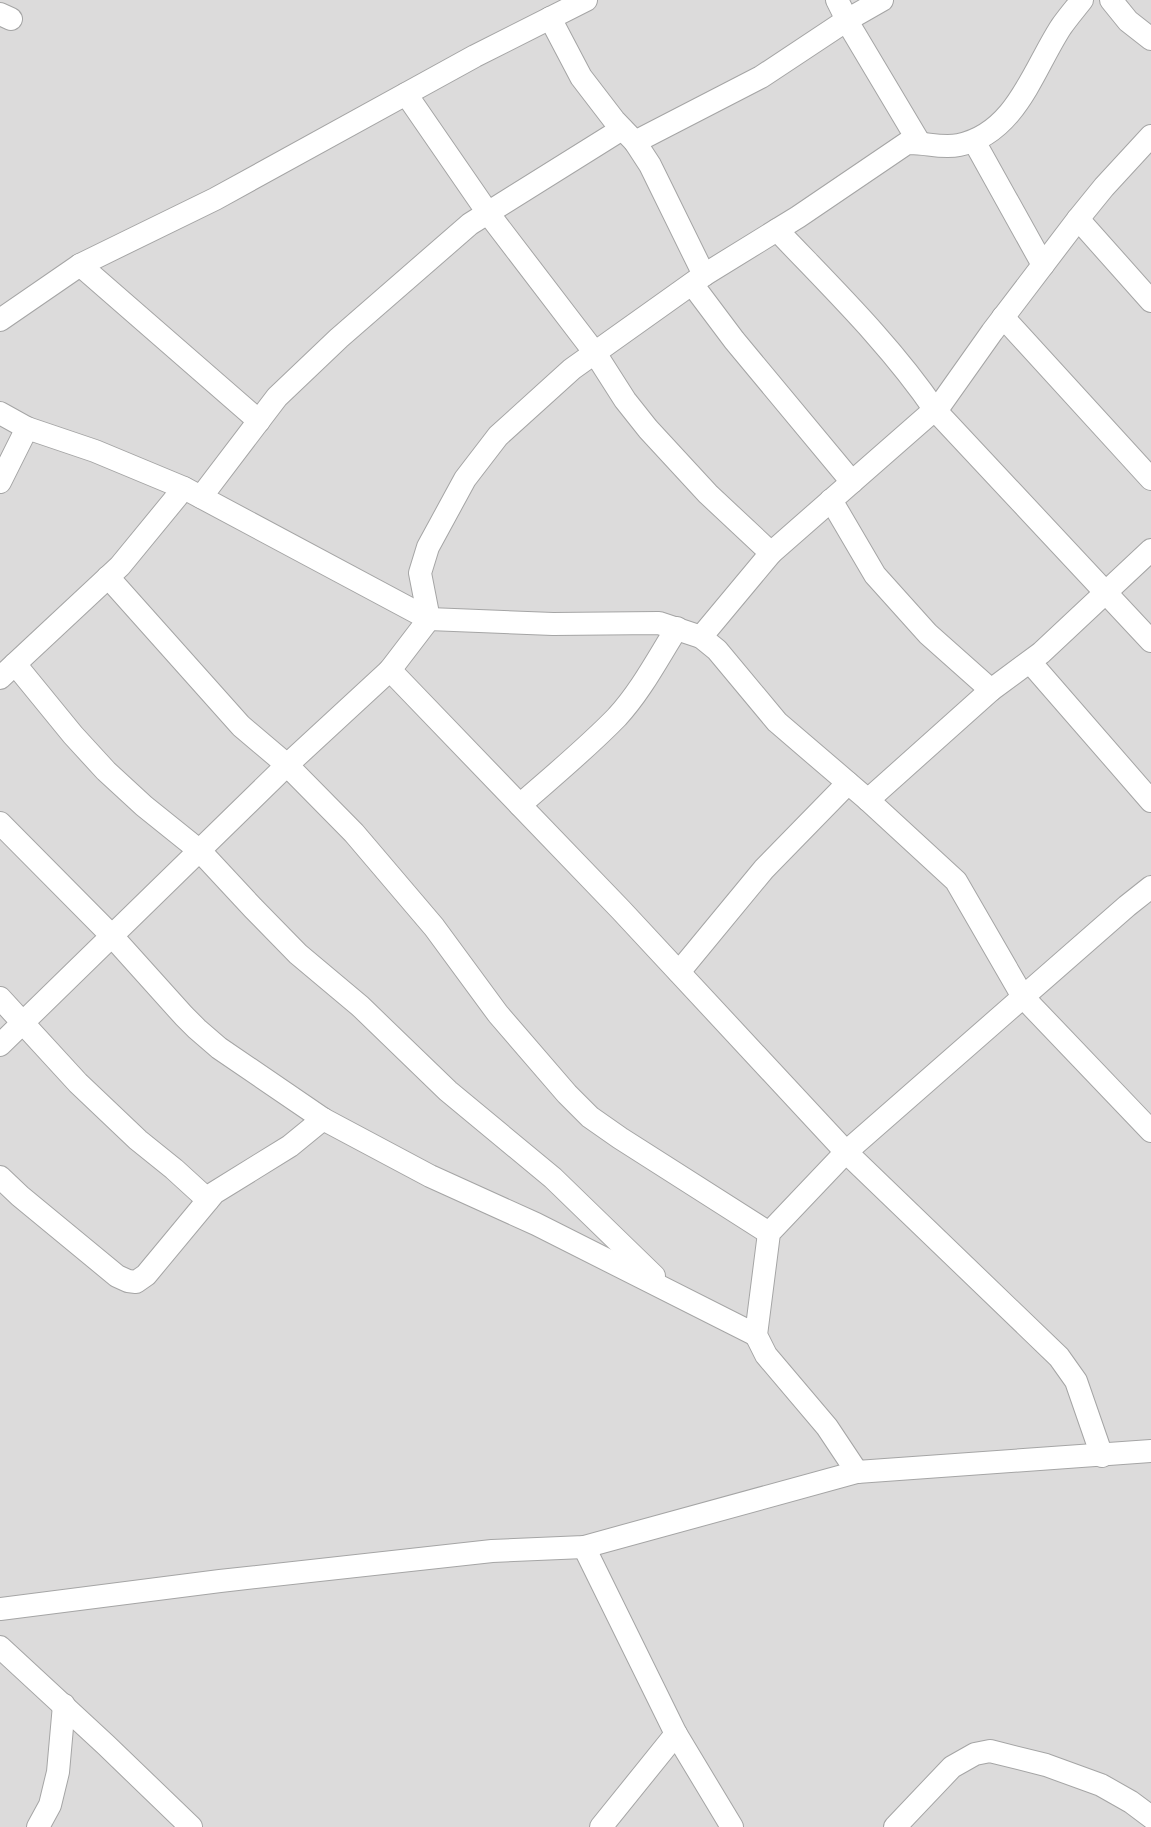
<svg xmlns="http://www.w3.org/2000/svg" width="1151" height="1827" font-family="'Alegreya Sans',sans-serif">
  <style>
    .residential { fill: #dcdbdb }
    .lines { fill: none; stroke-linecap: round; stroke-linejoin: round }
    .minor-casing { stroke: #a5a5a5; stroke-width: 24 }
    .minor { stroke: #fff; stroke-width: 22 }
  </style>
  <rect width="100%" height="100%" fill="#efece5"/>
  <rect class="residential" x="0" y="0" width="1151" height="1827"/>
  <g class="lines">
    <defs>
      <g id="minor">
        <polyline points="837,0 851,28 919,142"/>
        <polyline points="1111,0 1128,21 1151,39"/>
        <polyline points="0,14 11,19"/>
        <polyline points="550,18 581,77 614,120 635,142 650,165 704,275"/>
        <polyline points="406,94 488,213 595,353 625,400 648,429 708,494 771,553"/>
        <polyline points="974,141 1043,265"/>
        <polyline points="635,142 761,77 847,20 882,0"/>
        <polyline points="1078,219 1151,301"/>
        <path d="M777 230C832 288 890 344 935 410L1151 641"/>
        <polyline points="80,265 259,421"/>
        <polyline points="692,284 734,340 852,482"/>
        <polyline points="1003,317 1151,479"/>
        <polyline points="0,320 80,265 215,199 475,56 586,0"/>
        <polyline points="0,413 27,428 95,451 184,488 429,619 553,624 659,623 701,637 717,650 777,722 868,800 956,881 1023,997 1151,1131"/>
        <polyline points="0,482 27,428"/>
        <polyline points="201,497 277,397 339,338 470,224 622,129"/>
        <polyline points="831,500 875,575 928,634 991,690"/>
        <polyline points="108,577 241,726 287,765 354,833 434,927 498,1014 567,1094 590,1117 620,1138 769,1233"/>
        <polyline points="701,637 771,553 941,404 992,332 1078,219 1104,187 1151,136"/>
        <polyline points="1030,662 1151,801"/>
        <polyline points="15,664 73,735 106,771 144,806 200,851 253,908 298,954 360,1006 448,1091 553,1178 654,1276"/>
        <polyline points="390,670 621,910 846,1152 1059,1357 1076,1381 1102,1456"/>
        <polyline points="0,678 120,566 184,488"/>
        <polyline points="868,800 991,690 1041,653 1151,550"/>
        <path d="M520 805C553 776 587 748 617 717 641 691 658 658 677 628"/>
        <polyline points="0,823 112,936 184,1016 197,1029 219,1048 323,1119 430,1176 536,1224 756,1335"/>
        <polyline points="679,972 764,869 848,783"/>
        <polyline points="0,998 78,1083 138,1140 174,1169 208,1200"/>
        <path d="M0 1045 287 765 390 670 429 619 420 573 428 547 465 479 498 436 572 369 704 275 798 217 907 143C925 142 941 149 959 145 1016 133 1033 70 1061 27 1068 17 1075 9 1082 0"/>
        <polyline points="0,1177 20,1196 117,1276 128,1281 136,1282 146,1275 214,1193 290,1146 323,1119"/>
        <polyline points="857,1472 827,1427 766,1355 756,1335 769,1233 846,1152 1127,906 1151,887"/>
        <polyline points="584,1547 676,1734 732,1827"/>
        <polyline points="0,1609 220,1581 492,1551 584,1547 857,1472 1151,1451"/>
        <polyline points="0,1647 106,1745 191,1827"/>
        <polyline points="38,1827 50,1805 58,1772 64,1705"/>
        <polyline points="601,1827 676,1734"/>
        <polyline points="895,1827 952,1767 975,1754 990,1751 1046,1765 1101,1785 1131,1802 1151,1817"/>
      </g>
    </defs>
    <use href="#minor" class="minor-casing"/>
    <use href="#minor" class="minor"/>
  </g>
</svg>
